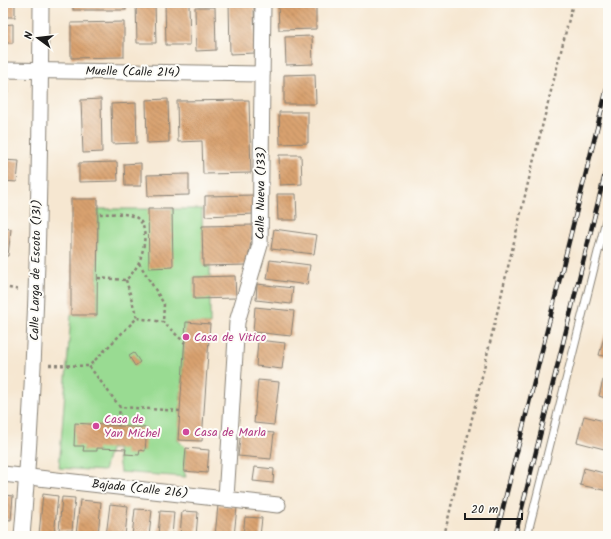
<svg xmlns="http://www.w3.org/2000/svg" width="611" height="539" font-family="Kalam,sans-serif">
  <style>
    .green { fill: #99db92; stroke: #5a7c57 }
    .building { fill: url(#building-back-hatch) }
    .lines { fill: none; stroke-linecap: round; stroke-linejoin: round }
    .service-casing { stroke: #898276; stroke-width: 9 }
    .minor-casing { stroke: #898276; stroke-width: 17 }
    .path { stroke: #898276; stroke-width: 2.5; stroke-dasharray: 3 3; stroke-linecap: butt }
    .service { stroke: #fff; stroke-width: 7 }
    .minor { stroke: #fff; stroke-width: 15 }
    .rail-casing { stroke: #1c1c1c; stroke-width: 4.5 }
    .rail { stroke: #fdfcf7; stroke-width: 3; stroke-dasharray: 9; stroke-linecap: butt }
    .hotel-dot { fill: #d1479c; stroke: #fdfcf7; stroke-width: 1.5 }
    .labels { text-anchor: middle; dominant-baseline: central; stroke-width: 4; stroke-linejoin: round; paint-order: stroke }
    .street-label { font-size: 12px; fill: #1c1c1c; stroke: #fdfcf7 }
    .hotel-label { font-size: 12px; fill: #b23c85; stroke: #fdfcf7; text-anchor: start }
  </style>
  <defs>
    <pattern id="building-back-hatch" width="6" height="6" patternUnits="userSpaceOnUse"><rect width="6" height="6" fill="#d9a270"/><path d="M-1 5l2 2M0 0l6 6M5-1l2 2" fill="none" stroke="#af835b"/></pattern>
  </defs>
  <rect width="100%" height="100%" fill="#fdfcf7"/>
  <filter id="ink" filterUnits="userSpaceOnUse"><feTurbulence type="fractalNoise" baseFrequency=".025" numOctaves="2"/><feDisplacementMap in="SourceGraphic" scale="8" xChannelSelector="R" yChannelSelector="G"/><feConvolveMatrix kernelMatrix="1 2 1 2 8 2 1 2 1" color-interpolation-filters="sRGB"/></filter>
  <filter id="wash" filterUnits="userSpaceOnUse"><feTurbulence type="fractalNoise" baseFrequency=".012" numOctaves="4" result="noise"/><feDisplacementMap in="SourceGraphic" scale="16" xChannelSelector="R" yChannelSelector="G"/><feGaussianBlur stdDeviation="0.9" result="paint"/><feColorMatrix in="noise" values="0 0 0 0 0 0 0 0 0 0 0 0 0 0 0 0 0 1.4 0 .05"/><feComposite in="paint" operator="in"/></filter>
  <g filter="url(#wash)">
    <rect width="100%" height="100%" fill="#f6e7d1"/>
    <polygon class="green" points="98,209 202,209 203,266 210,266 210,277 194,277 194,299 210,298 210,324 186,323 178,440 186,448 184,471 186,477 120,472 117,449 110,449 104,471 59,468 71,315 97,315"/>
    <g id="blocks">
      <g class="building">
        <rect x="3" y="3" width="12" height="14"/>
        <rect x="73" y="3" width="53" height="7"/>
        <polygon points="136,3 155,3 156,43 137,43"/>
        <polygon points="165,3 189,3 190,45 166,45"/>
        <polygon points="229,3 254,3 255,53 230,54"/>
        <polygon points="278,3 316,3 316,29 279,30"/>
        <polygon points="195,7 215,7 216,50 196,51"/>
        <polygon points="124,22 124,57 71,58 71,23"/>
        <polygon points="13,24 13,43 3,43 3,25"/>
        <polygon points="312,36 313,64 286,65 285,37"/>
        <polygon points="315,74 316,104 284,104 284,75"/>
        <rect x="3" y="83" width="5" height="9"/>
        <polygon points="101,99 102,152 83,153 81,100"/>
        <polygon points="168,99 169,142 147,143 146,100"/>
        <polygon points="249,100 251,173 203,174 202,141 178,142 177,101"/>
        <polygon points="136,103 137,143 112,144 111,104"/>
        <polygon points="279,112 308,112 308,143 280,144"/>
        <polygon points="279,155 301,155 302,184 280,185"/>
        <polygon points="3,160 19,161 17,182 3,181"/>
        <polygon points="117,162 118,181 79,182 79,163"/>
        <polygon points="141,163 141,186 125,186 124,164"/>
        <polygon points="189,174 189,195 148,196 147,175"/>
        <polygon points="277,194 296,194 297,220 278,220"/>
        <polygon points="255,195 255,214 205,216 205,196"/>
        <polygon points="71,199 98,199 97,315 71,315"/>
        <polygon points="148,209 172,209 173,267 149,268"/>
        <polygon points="254,225 247,265 203,266 202,226"/>
        <polygon points="3,228 11,229 8,256 3,256"/>
        <polygon points="274,229 317,235 314,254 271,249"/>
        <polygon points="270,260 310,265 307,285 267,279"/>
        <polygon points="235,276 236,298 194,299 194,277"/>
        <polygon points="257,284 293,288 291,304 256,300"/>
        <polygon points="255,307 294,311 291,336 253,332"/>
        <polygon points="186,322 210,324 202,441 178,440"/>
        <polygon points="605,334 608,335 608,357 599,355"/>
        <polygon points="258,340 285,343 282,369 256,366"/>
        <polygon points="134,353 140,362 135,366 129,356"/>
        <polygon points="258,380 279,382 274,425 254,423"/>
        <polygon points="603,380 608,381 608,399 599,396"/>
        <polygon points="584,416 608,422 608,450 577,442"/>
        <polygon points="75,423 147,428 145,451 140,450 139,455 125,454 126,449 97,448 97,451 83,451 84,446 74,446"/>
        <polygon points="241,430 274,433 271,459 238,456"/>
        <polygon points="186,448 209,450 207,473 184,471"/>
        <polygon points="255,467 274,469 273,483 253,481"/>
        <polygon points="584,468 608,474 608,491 580,485"/>
        <polygon points="43,494 58,496 54,536 39,534"/>
        <polygon points="3,495 13,496 11,520 3,519"/>
        <polygon points="62,497 75,498 72,531 59,530"/>
        <polygon points="80,500 101,502 98,536 76,534"/>
        <polygon points="110,504 128,506 125,536 106,536"/>
        <polygon points="218,505 237,507 234,536 215,536"/>
        <polygon points="135,509 152,510 149,536 132,536"/>
        <polygon points="160,511 174,512 172,536 158,536"/>
        <polygon points="182,511 198,512 196,536 180,536"/>
        <polygon points="245,517 262,518 260,536 243,536"/>
      </g>
    </g>
  </g>
  <g filter="url(#ink)">
    <use href="#blocks" fill-opacity="0" stroke="#898276" stroke-width="1"/>
    <g class="lines">
      <defs>
        <polyline id="service" points="527,536 608,212"/>
        <g id="minor">
          <polyline points="3,70 262,74"/>
          <polyline points="3,474 278,505"/>
          <polyline points="226,498 237,322 260,245 263,3"/>
          <path d="M22 536C37 359 40 181 41 3"/>
        </g>
      </defs>
      <use href="#service" class="service-casing"/>
      <use href="#minor" class="minor-casing"/>
      <g class="path">
        <polyline points="139,263 164,304 163,322"/>
        <path d="M98 278 126 280C131 275 136 269 139 262 144 250 150 224 135 217 124 212 110 214 98 214"/>
        <polyline points="126,280 137,318"/>
        <polyline points="3,287 20,290"/>
        <polyline points="49,365 89,366"/>
        <polyline points="180,411 120,407 89,366 137,318 163,322 185,343"/>
        <polyline points="118,426 120,407"/>
        <polyline points="444,536 528,183 573,3"/>
      </g>
      <use href="#service" class="service"/>
      <use href="#minor" class="minor"/>
      <defs>
        <g id="rail">
          <polyline points="496,536 608,84"/>
          <polyline points="515,536 608,162"/>
        </g>
      </defs>
      <use href="#rail" class="rail-casing"/>
      <use href="#rail" class="rail"/>
    </g>
  </g>
  <g class="hotel-dot">
    <circle cx="186" cy="337" r="4"/>
    <circle cx="96" cy="426" r="4"/>
    <circle cx="186" cy="432" r="4"/>
  </g>
  <g class="labels">
    <g class="street-label">
      <text transform="translate(133 72) rotate(1)">Muelle (Calle 214)</text>
      <text transform="translate(261 193) rotate(-89)">Calle Nueva (133)</text>
      <text transform="translate(36 270) rotate(-89)">Calle Larga de Escoto (131)</text>
      <text transform="translate(140 489) rotate(6)">Bajada (Calle 216)</text>
    </g>
    <g class="hotel-label">
      <text x="194" y="337">Casa de Vitico</text>
      <text x="104" y="419">Casa de<tspan x="104" dy="14">Yan Michel</tspan></text>
      <text x="194" y="432">Casa de Marla</text>
    </g>
  </g>
  <rect width="611" height="539" fill="none" stroke="#fdfcf7" stroke-width="16"/>
  <g transform="translate(38 38) rotate(285)" stroke="#fdfcf7" stroke-width="3" paint-order="stroke">
  <path d="M0-3L7 15L0 10L-7 15Z" fill="#1c1c1c"/>
  <text y="-6" font-size="11" font-weight="bold" text-anchor="middle" fill="#1c1c1c">N</text>
  </g>
  <path d="M465 513v6h57v-6" fill="none" stroke="#1c1c1c" stroke-width="2"/>
  <text x="471" y="513" font-size="12" fill="#1c1c1c" stroke="#fdfcf7" stroke-width="3" paint-order="stroke">20 m</text>
</svg>
